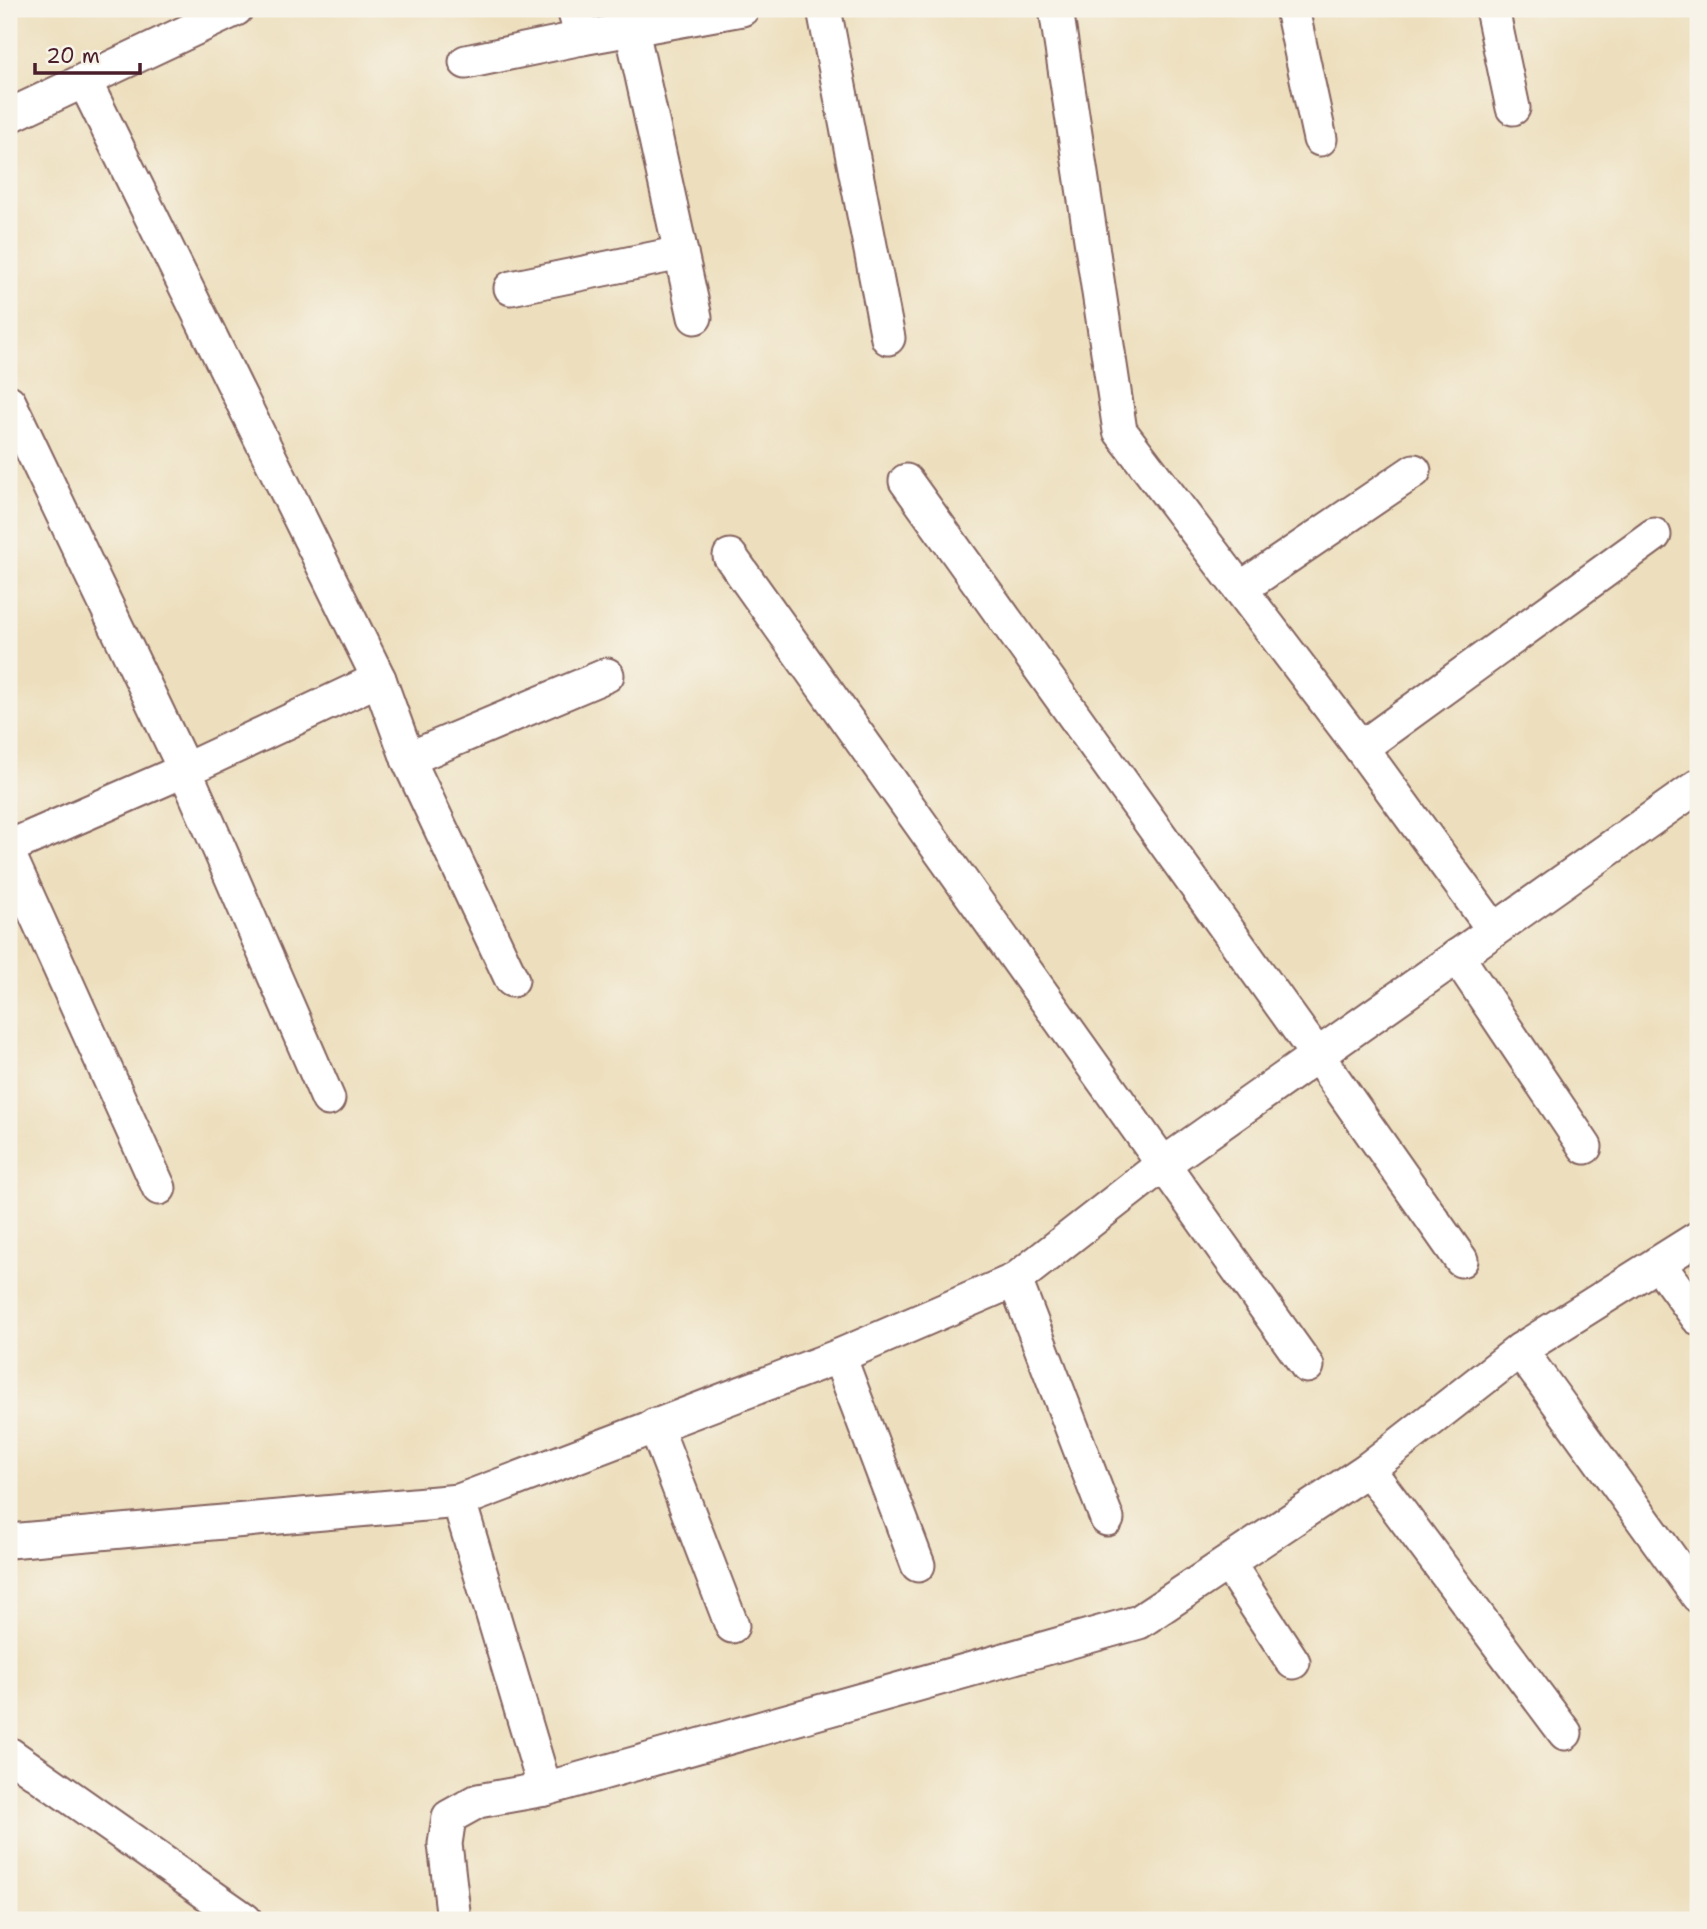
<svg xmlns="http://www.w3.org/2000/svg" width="1707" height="1929" font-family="'Shantell Sans',sans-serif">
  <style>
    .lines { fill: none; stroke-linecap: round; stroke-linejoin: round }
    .minor-casing { stroke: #83625e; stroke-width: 37 }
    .minor { stroke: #fff; stroke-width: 33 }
  </style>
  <rect width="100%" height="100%" fill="#f7f3e8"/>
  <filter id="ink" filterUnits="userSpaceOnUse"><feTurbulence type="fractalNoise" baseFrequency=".0143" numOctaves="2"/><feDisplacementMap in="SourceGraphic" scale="14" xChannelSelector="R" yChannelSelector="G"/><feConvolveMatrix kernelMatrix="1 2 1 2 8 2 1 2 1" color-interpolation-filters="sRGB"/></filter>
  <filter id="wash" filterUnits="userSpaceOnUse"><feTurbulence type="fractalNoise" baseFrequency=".00686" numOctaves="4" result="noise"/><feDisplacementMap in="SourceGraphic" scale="28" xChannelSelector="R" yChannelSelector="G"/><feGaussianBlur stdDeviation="1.57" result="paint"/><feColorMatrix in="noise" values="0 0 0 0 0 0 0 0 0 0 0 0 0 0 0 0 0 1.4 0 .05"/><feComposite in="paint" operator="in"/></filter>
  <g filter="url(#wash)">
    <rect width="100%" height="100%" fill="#eddfbd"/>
  </g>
  <g filter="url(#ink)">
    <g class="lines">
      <defs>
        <g id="minor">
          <polyline points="574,9 582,38"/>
          <polyline points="824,9 888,338"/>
          <polyline points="1056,9 1120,431 1361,748 1494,930"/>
          <polyline points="1292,9 1320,139"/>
          <polyline points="1492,9 1513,108"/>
          <polyline points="632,30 695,317"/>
          <polyline points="466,62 582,38 742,9"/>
          <polyline points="84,80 379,679 408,759 512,980"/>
          <polyline points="9,116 236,9"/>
          <polyline points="511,288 681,253"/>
          <polyline points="9,402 185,770 328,1099"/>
          <polyline points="906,481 1317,1055 1461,1260"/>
          <polyline points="730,556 1307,1366"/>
          <polyline points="1240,589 1414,471"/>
          <polyline points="1361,748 1654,535"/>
          <polyline points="408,759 607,675"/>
          <polyline points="9,847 185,770 379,679"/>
          <polyline points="9,855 159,1188"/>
          <polyline points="1457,956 1585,1147"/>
          <polyline points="1658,1263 1698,1318"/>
          <polyline points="1015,1280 1107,1519"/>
          <polyline points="1520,1350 1698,1596"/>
          <polyline points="839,1356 918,1565"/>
          <polyline points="655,1425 732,1626"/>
          <polyline points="1368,1469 1565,1733"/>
          <polyline points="459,1501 545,1789"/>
          <polyline points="9,1541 459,1501 839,1356 1015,1280 1162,1165 1698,786"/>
          <polyline points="1228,1563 1293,1662"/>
          <polyline points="9,1754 245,1920"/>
          <polyline points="454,1920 445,1844 449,1817 478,1801 545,1789 1139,1622 1368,1469 1520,1350 1698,1238"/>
        </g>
      </defs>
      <use href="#minor" class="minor-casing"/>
      <use href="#minor" class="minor"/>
    </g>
  </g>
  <rect width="1707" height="1929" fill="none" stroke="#f7f3e8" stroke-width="35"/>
  <path d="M35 63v10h105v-10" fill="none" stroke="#4a1f2b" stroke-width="3.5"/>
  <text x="46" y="63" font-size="21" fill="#4a1f2b" stroke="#f7f3e8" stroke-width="5" paint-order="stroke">20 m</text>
</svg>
